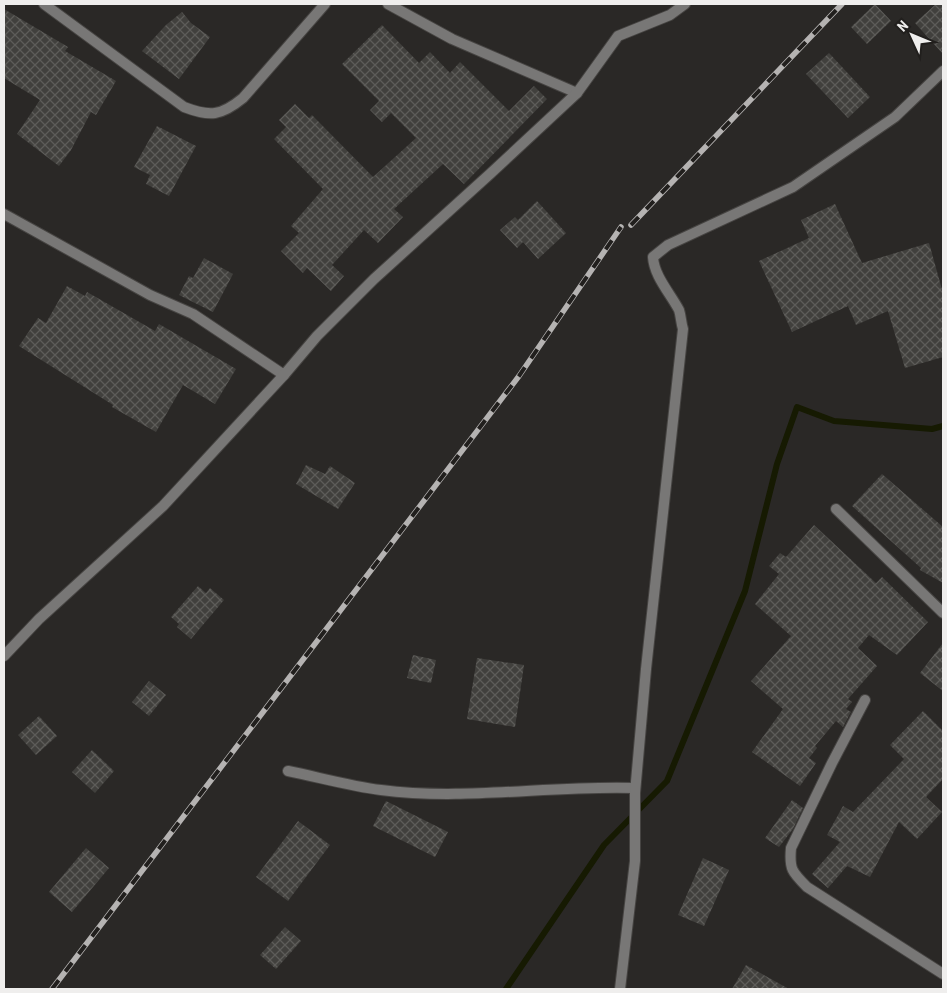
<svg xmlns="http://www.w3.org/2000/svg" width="947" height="993" font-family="'Roboto Condensed',sans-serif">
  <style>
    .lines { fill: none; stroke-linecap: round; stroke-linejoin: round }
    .stream { stroke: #161a02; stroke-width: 6 }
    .building { fill: url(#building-cross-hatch) }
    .minor-casing { stroke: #464442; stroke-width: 12 }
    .minor { stroke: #787776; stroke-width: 10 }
    .rail-casing { stroke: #b5b3b2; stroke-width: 5.5 }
    .rail { stroke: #211f1d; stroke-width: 4; stroke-dasharray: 11; stroke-linecap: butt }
  </style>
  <defs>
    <pattern id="building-cross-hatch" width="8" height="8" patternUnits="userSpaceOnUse" patternTransform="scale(1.25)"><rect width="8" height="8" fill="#41403d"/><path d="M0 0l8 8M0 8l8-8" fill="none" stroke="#5d5c59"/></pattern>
  </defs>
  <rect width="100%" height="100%" fill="#2a2826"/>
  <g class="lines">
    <polyline class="stream" points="506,989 604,845 667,781 745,591 777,464 797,407 834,421 932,429 943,426"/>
  </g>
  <g class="building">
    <polygon points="875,4 891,21 867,44 851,27"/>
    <polygon points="936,4 943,4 943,54 915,23"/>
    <polygon points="4,9 68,47 65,51 116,81 96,115 91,112 71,150 59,166 17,134 40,100 4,78"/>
    <polygon points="182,12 191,23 210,37 179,79 142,51 166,25"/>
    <polygon points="382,25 419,63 430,52 450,73 460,62 509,111 534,86 547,99 464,184 443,164 394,209 403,217 378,243 364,230 332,265 344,276 331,291 307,268 303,273 281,251 299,233 291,226 323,189 274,139 286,127 279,120 295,104 309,118 312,115 373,177 416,138 391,113 382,122 370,110 379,101 342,64"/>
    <polygon points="829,53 870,97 848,118 806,74"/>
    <polygon points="157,126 196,146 169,196 146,184 150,175 134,167"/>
    <polygon points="537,201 566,233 538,259 523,242 517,248 500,230 515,217 518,220"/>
    <polygon points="835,204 862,263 929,243 943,293 943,357 905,368 888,311 856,325 848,306 792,332 759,261 809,238 801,220"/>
    <polygon points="204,258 233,274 213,312 179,295 189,276 193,278"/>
    <polygon points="67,286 85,296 87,292 155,331 159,324 236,369 215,404 183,385 156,432 112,407 113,405 19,346 38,318 46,323"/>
    <polygon points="306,465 325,474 330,466 355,483 338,509 296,484"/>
    <polygon points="882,474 943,527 943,583 920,570 921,568 852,506"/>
    <polygon points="814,525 876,583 882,577 928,622 897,655 869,635 858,648 877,666 848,699 852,702 846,709 851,712 843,727 836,721 815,746 817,748 809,758 816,763 800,786 752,752 783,709 751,681 791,636 755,604 779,574 769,566 780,553 786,557"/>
    <polygon points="198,586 206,593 210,588 224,600 191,639 177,627 179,624 171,617"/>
    <polygon points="943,643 943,691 920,673"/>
    <polygon points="413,655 436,660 431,683 407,678"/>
    <polygon points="477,658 524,665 515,727 467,719"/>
    <polygon points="149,681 166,695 149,716 132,702"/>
    <polygon points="923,711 943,731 943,779 926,797 942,812 917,839 899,822 870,877 847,866 828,888 812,874 840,842 827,835 843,806 853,812 904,759 890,745"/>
    <polygon points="39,716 57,736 36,755 18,735"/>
    <polygon points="92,750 114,771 95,793 72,772"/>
    <polygon points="792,800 803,808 793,829 779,847 765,838"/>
    <polygon points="386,801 448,832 435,857 373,826"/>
    <polygon points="298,821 330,845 288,901 256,877"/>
    <polygon points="86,848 109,868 72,912 49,892"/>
    <polygon points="703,858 729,870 704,926 678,915"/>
    <polygon points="285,927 301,941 276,969 260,955"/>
    <polygon points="746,965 789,989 732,989"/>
  </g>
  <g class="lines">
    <defs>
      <g id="minor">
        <path d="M44 4 184 107C210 117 221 116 243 98L325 4"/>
        <polyline points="388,4 452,39 577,93"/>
        <polyline points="4,214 150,295 193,314 284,375"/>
        <polyline points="836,509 943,613"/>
        <polyline points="4,656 39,619 163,506 284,375 317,336 374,279 491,173 577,93 618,36 670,15 685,4"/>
        <path d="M865 700 832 763 791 848C789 869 792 872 807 887L943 974"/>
        <path d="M288 771C318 777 350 786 381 790 465 801 551 785 635 788"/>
        <path d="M620 989 635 861V793L646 669 683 329C681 323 681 316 679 310 670 293 654 276 653 257L668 245 793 187 895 117 943 71"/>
      </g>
    </defs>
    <use href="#minor" class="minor-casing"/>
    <use href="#minor" class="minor"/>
    <defs>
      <g id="rail">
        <polyline points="631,225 842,4"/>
        <polyline points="52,989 519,376 621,227"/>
      </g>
    </defs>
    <use href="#rail" class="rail-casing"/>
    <use href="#rail" class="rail"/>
  </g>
  <rect width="947" height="993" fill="none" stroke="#efeeed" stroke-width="10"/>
  <g transform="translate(912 35) rotate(314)" stroke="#211f1d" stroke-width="4" paint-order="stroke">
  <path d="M0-4L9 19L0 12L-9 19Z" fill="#efeeed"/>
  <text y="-8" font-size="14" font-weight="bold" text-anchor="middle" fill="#efeeed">N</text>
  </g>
</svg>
